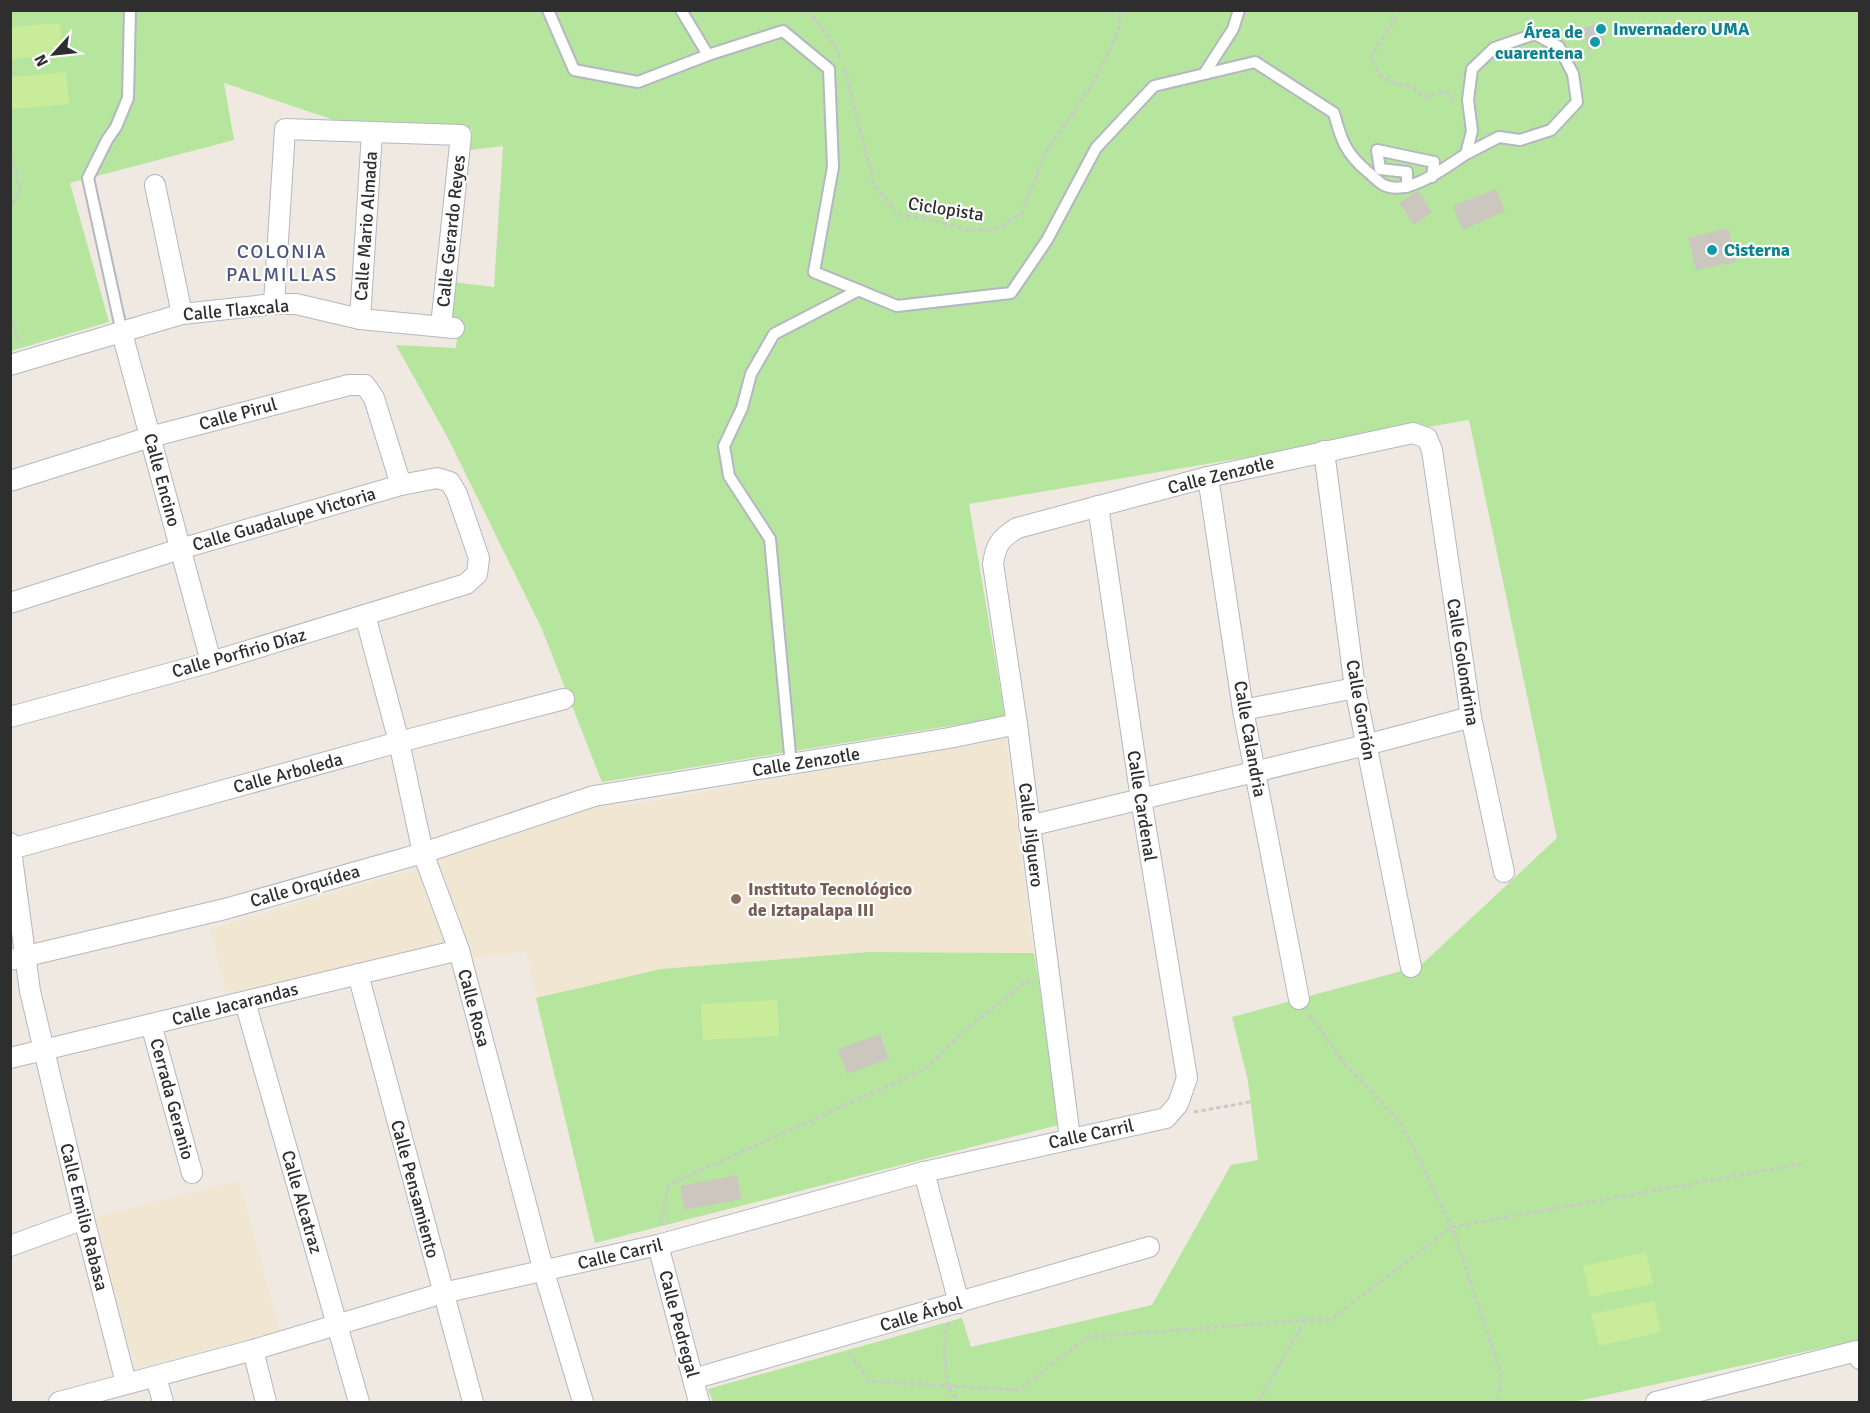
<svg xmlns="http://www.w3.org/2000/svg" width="1870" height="1413" font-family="Signika,sans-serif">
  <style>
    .education { fill: #f0e6d1 }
    .green { fill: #b6e59e }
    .pitch { fill: #c9ec9a }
    .building { fill: #cbc7bf }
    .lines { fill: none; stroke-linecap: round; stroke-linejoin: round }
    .lane-casing { stroke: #b4b7c1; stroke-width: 14 }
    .street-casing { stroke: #b4b7c1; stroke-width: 22 }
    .path { stroke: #c9c9c9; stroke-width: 3; stroke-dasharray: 4.5 3; stroke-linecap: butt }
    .lane { stroke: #fff; stroke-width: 10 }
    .street { stroke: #fff; stroke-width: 20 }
    .culture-dot { fill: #0f9aa8; stroke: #fff; stroke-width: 2 }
    .education-dot { fill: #8d6e63; stroke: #fff; stroke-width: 2 }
    .labels { text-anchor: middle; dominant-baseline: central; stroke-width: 4.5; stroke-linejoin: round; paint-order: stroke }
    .culture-label { font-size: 18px; font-weight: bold; fill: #0d838f; stroke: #fff; text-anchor: start }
    .street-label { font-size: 18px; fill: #2e2e2e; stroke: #fff }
    .education-label { font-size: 18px; font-weight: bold; fill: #785e54; stroke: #fff; text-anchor: start }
    .neighbourhood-label { font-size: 20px; letter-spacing: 1.5px; fill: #4d5680; stroke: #fff }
  </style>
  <rect width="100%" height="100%" fill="#efe9e1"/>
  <g class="education">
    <polygon points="1006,738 1034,953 869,952 661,969 536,998 526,952 469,958 425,847 592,800 625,806"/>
    <polygon points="422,867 448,943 229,1003 210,929"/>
    <polygon points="239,1180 280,1331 136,1369 92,1218"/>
  </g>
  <g class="green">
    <polygon points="11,11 1859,11 1859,1340 1574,1402 713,1402 708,1389 962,1318 971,1347 1152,1305 1231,1165 1258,1160 1248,1081 1232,1017 1420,966 1557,838 1469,420 969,504 1005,717 602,782 541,627 449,440 396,345 456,348 459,319 452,319 453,282 494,287 503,146 470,150 472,129 364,130 224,83 234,140 70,183 109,322 11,351"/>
    <polygon points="869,952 1034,953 1062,1124 595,1243 536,998 661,969"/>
  </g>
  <g class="pitch">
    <polygon points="60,23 63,54 11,59 11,27"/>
    <polygon points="66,72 69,104 11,109 11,77"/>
    <polygon points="777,1000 779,1036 703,1040 701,1004"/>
    <polygon points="1646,1252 1653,1284 1590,1297 1583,1266"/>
    <polygon points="1654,1301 1661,1332 1599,1346 1591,1314"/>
  </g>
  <g class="building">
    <polygon points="1600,23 1605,45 1589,50 1582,28"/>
    <polygon points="1496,189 1505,211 1463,230 1452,206"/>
    <polygon points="1418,191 1432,212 1414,225 1399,203"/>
    <polygon points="1728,228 1736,262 1696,270 1688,238"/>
    <polygon points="880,1034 889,1059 847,1074 838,1049"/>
    <polygon points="737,1175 742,1199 684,1210 680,1186"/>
  </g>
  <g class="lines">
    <defs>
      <g id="lane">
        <polyline points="548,10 574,70 638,82 708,55"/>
        <path d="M681 10 708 55 783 31 829 69 833 167 814 272 897 306 1011 293 1047 240 1096 148 1154 86 1255 62 1334 113C1341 140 1346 154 1368 172 1373 176 1380 184 1386 186 1411 195 1447 166 1466 154L1472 131 1468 100 1472 69 1494 48 1535 34 1559 47 1573 74 1577 102 1551 130 1520 140 1499 137 1466 154"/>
        <polyline points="1204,74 1233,29 1239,10"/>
        <polyline points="1407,187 1407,172 1380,169 1377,150 1434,162 1432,177"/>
        <polyline points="122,333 88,178 107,140 116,127 128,98 130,10"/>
        <polyline points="791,765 770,539 729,476 724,446 742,408 751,374 774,334 859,290"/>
      </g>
      <g id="street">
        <polyline points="155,185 182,314"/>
        <polyline points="274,304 285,129 461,135 441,326"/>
        <polyline points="360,319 372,133"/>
        <polyline points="122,333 211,662"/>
        <polyline points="10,365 182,314 274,304 296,304 360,319 454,328"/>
        <polyline points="1324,451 1355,688 1411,967"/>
        <polyline points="1208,477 1243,710 1299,999"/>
        <polyline points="10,481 150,437 349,385 365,385 374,398 401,485"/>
        <polyline points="10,603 180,549 401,485 437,478 450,482 457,494 479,558 477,574 466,584 211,662 10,717"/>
        <polyline points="365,615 399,742 423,853 459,950 544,1272 583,1402"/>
        <polyline points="1243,710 1355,688"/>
        <polyline points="1029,826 1366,745 1471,717"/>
        <polyline points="10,843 30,991 84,1219 126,1383"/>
        <polyline points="11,849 399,742 564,699"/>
        <polyline points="10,960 225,909 423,853 594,796 949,738 1017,724"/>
        <polyline points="358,974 473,1402"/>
        <polyline points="245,1002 359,1402"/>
        <polyline points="151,1024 192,1173"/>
        <polyline points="10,1058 459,950"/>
        <path d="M1070 1138 1017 724 993 564C996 544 1000 539 1017 528L1208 477 1413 433 1427 438 1432 450 1471 717 1504 872"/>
        <polyline points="924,1172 959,1303"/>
        <polyline points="658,1245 699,1402"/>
        <polyline points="10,1246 84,1219"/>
        <polyline points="253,1350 266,1402"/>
        <polyline points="156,1377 163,1402"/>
        <polyline points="693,1379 1149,1247"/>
        <polyline points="59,1402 253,1350 443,1293 658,1245 924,1172 1166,1118 1178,1104 1187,1078 1141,799 1098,506"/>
        <polyline points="1656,1402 1857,1351 1860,1359"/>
      </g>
    </defs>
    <use href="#lane" class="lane-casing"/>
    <use href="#street" class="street-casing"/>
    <g class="path">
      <polyline points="808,10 836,47 840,58"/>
      <path d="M1390 10 1395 19 1370 57C1381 79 1387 84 1412 86L1423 97 1447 91 1454 104"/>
      <polyline points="845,70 874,184 898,215 930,219 966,230 997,229 1022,213 1045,153 1092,85 1112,46 1119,27 1120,10"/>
      <polyline points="10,150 20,190 10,209"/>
      <polyline points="10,315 20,344"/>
      <polyline points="1309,1014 1345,1064 1401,1123 1452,1227 1501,1374 1498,1402"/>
      <polyline points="1194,1112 1250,1102"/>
      <polyline points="661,1225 668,1185 925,1069 968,1028 1024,983 1031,981"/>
      <polyline points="949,1323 944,1334 947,1386 959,1402"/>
      <polyline points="849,1353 869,1381 1018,1390 1088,1337 1305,1320 1330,1320 1452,1227 1801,1164"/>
      <polyline points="1258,1402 1305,1320"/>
    </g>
    <use href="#lane" class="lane"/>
    <use href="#street" class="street"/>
  </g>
  <g class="culture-dot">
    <circle cx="1601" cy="29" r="6"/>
    <circle cx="1595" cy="42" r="6"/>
    <circle cx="1712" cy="250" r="6"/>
  </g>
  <circle class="education-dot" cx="736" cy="899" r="6"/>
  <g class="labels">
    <g class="culture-label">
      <text x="1613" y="29">Invernadero UMA</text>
      <text x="1583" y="32" text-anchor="end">Área de<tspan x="1583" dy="21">cuarentena</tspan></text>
      <text x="1724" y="250">Cisterna</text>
    </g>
    <g class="street-label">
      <text transform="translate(946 209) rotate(9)">Ciclopista</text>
      <text transform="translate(366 226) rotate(-86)">Calle Mario Almada</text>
      <text transform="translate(451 231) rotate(-84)">Calle Gerardo Reyes</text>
      <text transform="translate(236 310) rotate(-5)">Calle Tlaxcala</text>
      <text transform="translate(238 414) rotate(-15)">Calle Pirul</text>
      <text transform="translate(1221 475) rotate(-14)">Calle Zenzotle</text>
      <text transform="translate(162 480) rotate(75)">Calle Encino</text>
      <text transform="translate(284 519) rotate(-16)">Calle Guadalupe Victoria</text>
      <text transform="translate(239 653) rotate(-16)">Calle Porfirio Díaz</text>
      <text transform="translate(1463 662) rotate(81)">Calle Golondrina</text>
      <text transform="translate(1361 710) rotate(80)">Calle Gorrión</text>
      <text transform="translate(1250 739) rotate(80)">Calle Calandria</text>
      <text transform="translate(806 762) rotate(-9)">Calle Zenzotle</text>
      <text transform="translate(288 773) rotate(-15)">Calle Arboleda</text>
      <text transform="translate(1142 806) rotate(81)">Calle Cardenal</text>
      <text transform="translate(1031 835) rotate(83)">Calle Jilguero</text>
      <text transform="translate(305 886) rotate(-16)">Calle Orquídea</text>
      <text transform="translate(235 1004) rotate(-14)">Calle Jacarandas</text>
      <text transform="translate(474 1008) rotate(75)">Calle Rosa</text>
      <text transform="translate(172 1099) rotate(75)">Cerrada Geranio</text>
      <text transform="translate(1091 1134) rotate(-12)">Calle Carril</text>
      <text transform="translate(415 1189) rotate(75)">Calle Pensamiento</text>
      <text transform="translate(302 1202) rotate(74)">Calle Alcatraz</text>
      <text transform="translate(84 1217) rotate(76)">Calle Emilio Rabasa</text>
      <text transform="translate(620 1254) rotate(-13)">Calle Carril</text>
      <text transform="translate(921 1314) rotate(-16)">Calle Árbol</text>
      <text transform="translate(679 1324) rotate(75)">Calle Pedregal</text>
    </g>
    <g class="education-label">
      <text x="748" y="889">Instituto Tecnológico<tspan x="748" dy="21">de Iztapalapa III</tspan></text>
    </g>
    <g class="neighbourhood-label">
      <text x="282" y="251">COLONIA<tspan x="282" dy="23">PALMILLAS</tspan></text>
    </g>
  </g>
  <rect width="1870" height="1413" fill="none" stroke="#2e2e2e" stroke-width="24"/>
  <g transform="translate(54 54) rotate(243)" stroke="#ffffff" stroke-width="4.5" paint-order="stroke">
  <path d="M0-4.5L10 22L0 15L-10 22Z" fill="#2e2e2e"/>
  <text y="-9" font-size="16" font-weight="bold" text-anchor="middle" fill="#2e2e2e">N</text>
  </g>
</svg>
